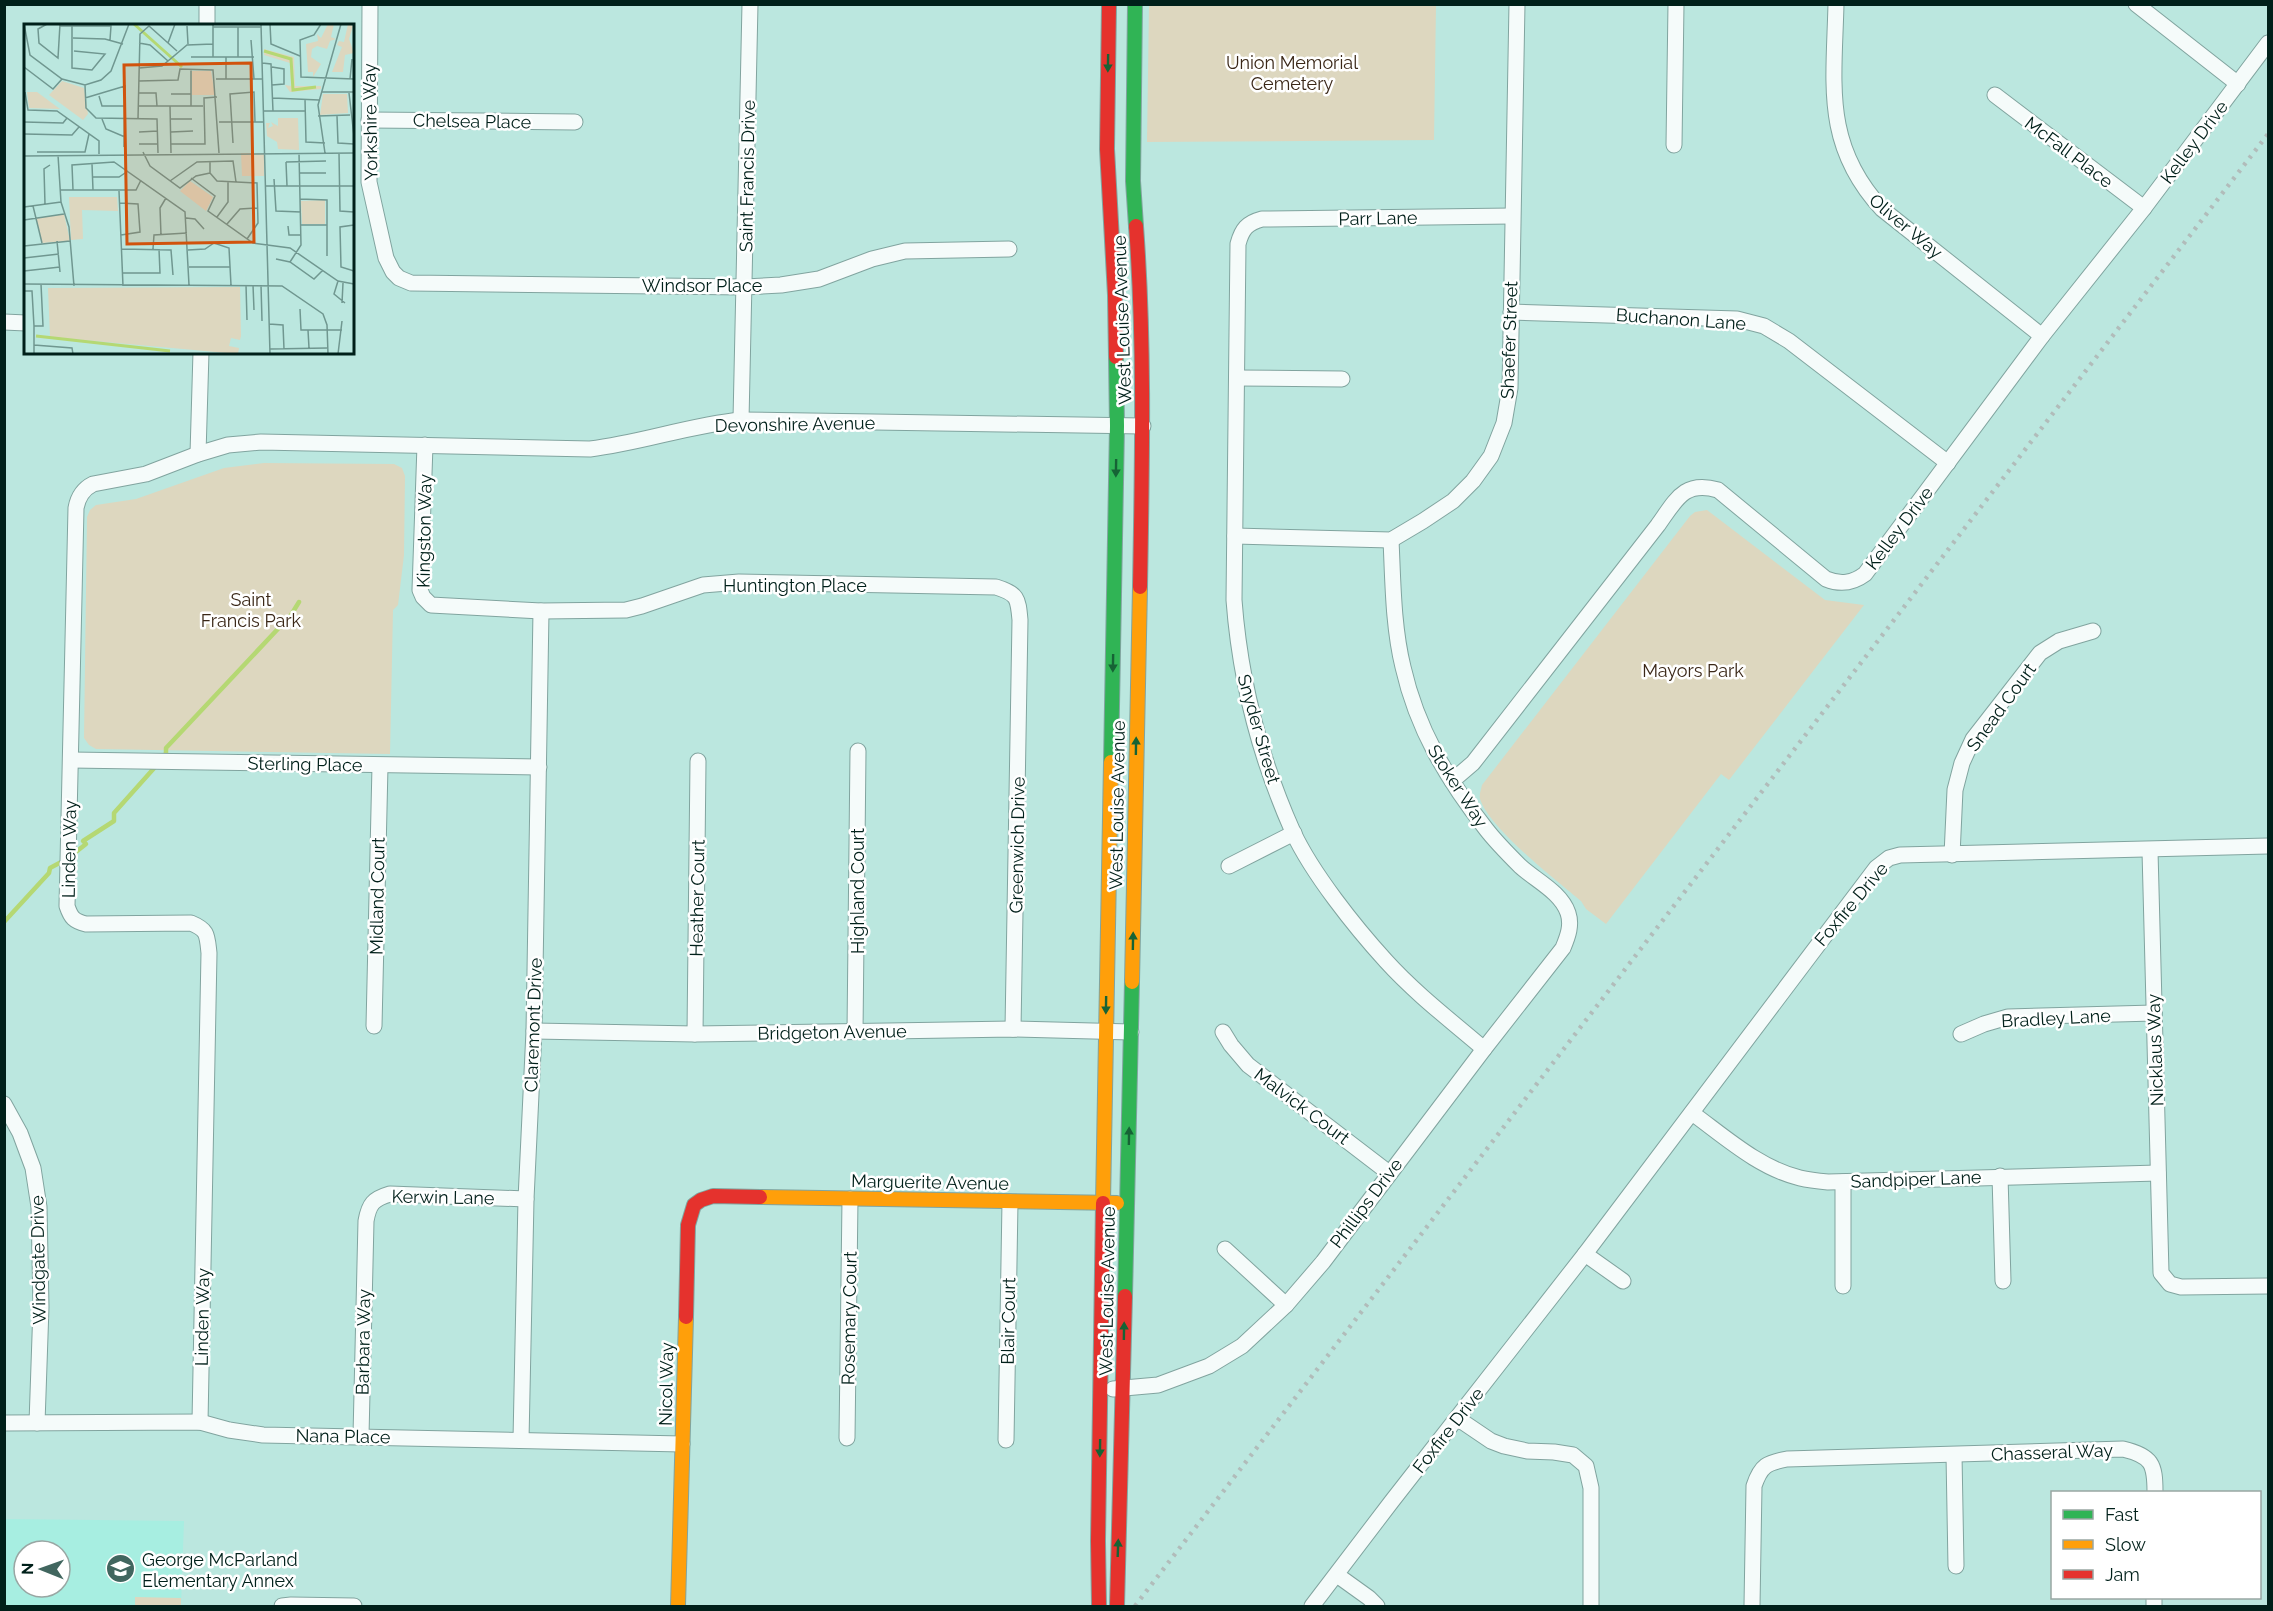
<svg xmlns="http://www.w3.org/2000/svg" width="2273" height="1611" font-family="Raleway,sans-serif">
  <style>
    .built { fill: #a7eee1; fill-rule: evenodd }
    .green { fill: #ddd7bf }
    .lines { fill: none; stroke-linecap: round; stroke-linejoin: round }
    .stream { stroke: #b5d873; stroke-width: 4.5 }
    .street-casing { stroke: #81a49f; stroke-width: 17 }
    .fast-casing { stroke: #81a49f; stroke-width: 16 }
    .slow-casing { stroke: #81a49f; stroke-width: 16 }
    .jam-casing { stroke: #81a49f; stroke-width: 16 }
    .street { stroke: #f5fbfa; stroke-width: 15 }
    .fast { stroke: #30b455; stroke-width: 14 }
    .slow { stroke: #ff9f0a; stroke-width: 14 }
    .jam { stroke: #e5322d; stroke-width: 14 }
    .rail { stroke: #b1bcba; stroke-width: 4.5; stroke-dasharray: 3 6; stroke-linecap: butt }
    .oneway { fill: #166335 }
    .labels { text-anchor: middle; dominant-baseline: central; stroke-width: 5; stroke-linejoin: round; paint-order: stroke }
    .park-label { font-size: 18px; fill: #3a2717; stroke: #fff }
    .street-label { font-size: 18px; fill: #00201a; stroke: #fff }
    .poi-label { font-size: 18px; fill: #00201a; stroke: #fff; text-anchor: start }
    .inset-river { fill: none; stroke: #b5d873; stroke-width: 3 }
    .inset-road { fill: none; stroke: #709790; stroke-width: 1.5 }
    .view { fill: #d1530d; fill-opacity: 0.15; stroke: #d1530d; stroke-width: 3 }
    .inset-edge { fill: none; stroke: #00201a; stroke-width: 3 }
  </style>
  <rect width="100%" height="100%" fill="#bbe7df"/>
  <path class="built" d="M5 1519 184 1521 181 1606H5ZM24 1551H60V1587H24Z"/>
  <g class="green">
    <polygon points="1149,5 1436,5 1434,140 1147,142"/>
    <polygon points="264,463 394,464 402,468 405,476 404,555 398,605 393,610 390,754 96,749 89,745 84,738 87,517 90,510 96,505 136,499 224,468"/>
    <path d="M1707 510 1825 600 1864 605 1729 780 1721 774 1606 924 1586 909 1581 901C1557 881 1489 828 1480 799 1479 794 1481 790 1482 785L1690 516 1695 512Z"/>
    <polygon points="135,1597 181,1598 181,1606 135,1606"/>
  </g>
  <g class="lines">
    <g class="stream">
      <polyline points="163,757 166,753 166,748 291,615 299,602"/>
      <polyline points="72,855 86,844 83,841 114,821 114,813 156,766"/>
      <polyline points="4,922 49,873 50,868 65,860"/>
    </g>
    <defs>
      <g id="street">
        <polyline points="370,4 369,182 386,258 393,272 399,278 411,283 745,287 781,285 819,279 872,259 905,251 1009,249"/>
        <path d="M1836 4C1834 85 1823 145 1882 209L2042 336"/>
        <polyline points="2136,4 2238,84"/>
        <polyline points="207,26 207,4"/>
        <polyline points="1995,95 2144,208"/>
        <polyline points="369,120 575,122"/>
        <polyline points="1674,145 1676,4"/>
        <polyline points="1511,312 1737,319 1764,326 1789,341 1948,463"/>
        <polyline points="4,322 26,323"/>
        <polyline points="1237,378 1342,379"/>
        <polyline points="741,420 750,4"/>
        <path d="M425 445 420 590 423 597 431 605 541 611 626 610 642 606 703 585 739 582 996 587C1018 594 1018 598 1020 620L1013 1029"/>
        <polyline points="198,454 201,352"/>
        <polyline points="1235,536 1391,540 1423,521 1453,501 1473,481 1491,456 1504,423 1510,388 1517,4"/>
        <polyline points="71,760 539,767"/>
        <path d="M1452 781 1473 763 1658 525C1676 500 1684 480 1718 490L1826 579C1841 585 1853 583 1865 574L2042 336 2144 208 2268 43"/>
        <polyline points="2150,851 2161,1273 2170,1284 2181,1287 2268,1286"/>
        <polyline points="1952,855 1955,790 1962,763 1973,739 2040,653 2059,641 2093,631"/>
        <polyline points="1229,866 1294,833"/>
        <polyline points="374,1026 380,766"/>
        <polyline points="534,1031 695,1034 1013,1029 1131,1032"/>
        <polyline points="855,1032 858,751"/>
        <polyline points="1223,1032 1231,1045 1248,1065 1389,1173"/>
        <polyline points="695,1034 698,761"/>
        <polyline points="1961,1034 1984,1024 2008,1017 2154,1013"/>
        <path d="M1484 1049C1450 1020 1415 993 1386 961 1355 927 1312 873 1293 832 1260 758 1240 680 1234 600L1238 244C1242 229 1247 223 1262 219L1512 216"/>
        <polyline points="4,1104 20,1133 33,1168 39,1207 41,1307 37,1423"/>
        <path d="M1692 1113C1725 1137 1759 1168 1800 1178 1809 1180 1818 1181 1828 1182L2158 1173"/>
        <polyline points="2000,1176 2003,1281"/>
        <polyline points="1843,1182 1843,1286"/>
        <polyline points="1225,1249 1286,1305"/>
        <polyline points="1585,1254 1623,1281"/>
        <path d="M1113 1389 1158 1385 1209 1366 1242 1346 1286 1305 1323 1262 1484 1049 1563 948C1568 936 1572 925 1568 913 1561 892 1535 880 1520 866 1508 854 1496 842 1486 829 1447 779 1417 729 1403 667 1393 626 1393 582 1391 540"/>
        <polyline points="1457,1418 1491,1441 1504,1446 1527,1451 1554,1452 1573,1455 1586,1466 1591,1488 1591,1606"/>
        <path d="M200 1422 209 953C207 935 208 930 191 923L86 924C74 921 71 918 67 906L76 508C78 497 83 489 93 484L146 474 198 454 228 445 261 442 590 449C641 443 690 425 741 420L1143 426"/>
        <polyline points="4,1423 200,1422 229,1430 263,1435 682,1444"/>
        <path d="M361 1436 366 1221C369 1204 373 1199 390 1194L526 1199"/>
        <polyline points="847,1438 850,1199"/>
        <polyline points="521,1440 526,1199 534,1031 541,611"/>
        <polyline points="1006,1440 1010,1202"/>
        <polyline points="1954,1455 1956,1566"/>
        <polyline points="1337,1575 1369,1598 1377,1606"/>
        <polyline points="282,1606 291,1605 354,1606"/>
        <polyline points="1312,1606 1392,1501 1585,1254 1876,868 1889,858 1900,855 2268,846"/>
        <path d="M1752 1606 1754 1486C1761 1465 1767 1463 1787 1459L2123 1449C2152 1456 2155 1464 2155 1492"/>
        <polyline points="2154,1606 2154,1598"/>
      </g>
      <g id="fast">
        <polyline points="1135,4 1133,181 1136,226"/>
        <polyline points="1111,762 1117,426 1116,357"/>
        <polyline points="1125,1296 1132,982"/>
      </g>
      <g id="slow">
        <polyline points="1132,982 1140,587"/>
        <polyline points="760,1197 1117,1203"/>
        <polyline points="1103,1203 1111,762"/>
        <polyline points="678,1606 686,1317"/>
      </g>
      <g id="jam">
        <polyline points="1109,4 1107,149 1115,295 1116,357"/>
        <path d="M1136 226C1145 347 1142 467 1140 587"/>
        <polyline points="686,1317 688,1225 694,1205 701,1200 713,1196 760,1197"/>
        <polyline points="1099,1606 1098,1541 1103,1203"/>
        <polyline points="1117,1606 1125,1296"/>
      </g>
    </defs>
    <use href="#street" class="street-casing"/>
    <use href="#fast" class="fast-casing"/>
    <use href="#slow" class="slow-casing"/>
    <use href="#jam" class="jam-casing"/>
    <use href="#street" class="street"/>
    <use href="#fast" class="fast"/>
    <use href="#slow" class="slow"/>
    <use href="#jam" class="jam"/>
    <polyline class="rail" points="1135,1606 2268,134"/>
  </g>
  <defs><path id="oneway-solid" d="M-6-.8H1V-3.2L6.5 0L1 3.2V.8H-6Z" transform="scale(1.5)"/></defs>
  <g class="oneway">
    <use href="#oneway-solid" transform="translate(1108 63) rotate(91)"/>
    <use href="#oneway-solid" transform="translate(1116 468) rotate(91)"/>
    <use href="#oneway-solid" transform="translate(1113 663) rotate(91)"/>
    <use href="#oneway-solid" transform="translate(1136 746) rotate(-89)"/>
    <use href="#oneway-solid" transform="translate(1133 941) rotate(-89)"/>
    <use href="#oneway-solid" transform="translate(1106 1005) rotate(91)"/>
    <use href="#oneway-solid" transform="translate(1129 1136) rotate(-89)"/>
    <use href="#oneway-solid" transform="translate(1124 1331) rotate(-89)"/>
    <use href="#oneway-solid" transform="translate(1100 1448) rotate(91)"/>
    <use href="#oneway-solid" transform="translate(1118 1548) rotate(-88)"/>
  </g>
  <defs>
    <symbol id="school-disc" viewBox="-11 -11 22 22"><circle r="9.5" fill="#41665f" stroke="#fff"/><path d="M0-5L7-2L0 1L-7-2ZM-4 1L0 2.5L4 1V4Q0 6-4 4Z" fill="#fff"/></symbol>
  </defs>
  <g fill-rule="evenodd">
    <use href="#school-disc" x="104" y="1552" width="33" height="33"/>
  </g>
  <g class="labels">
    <g class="park-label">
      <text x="1292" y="62">Union Memorial<tspan x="1292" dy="21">Cemetery</tspan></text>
      <text x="251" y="599">Saint<tspan x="251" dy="21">Francis Park</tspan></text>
      <text x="1693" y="670">Mayors Park</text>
    </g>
    <g class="street-label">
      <text transform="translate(472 121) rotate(1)">Chelsea Place</text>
      <text transform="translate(370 122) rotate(-91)">Yorkshire Way</text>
      <text transform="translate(2194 142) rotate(-53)">Kelley Drive</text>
      <text transform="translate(2069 152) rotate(37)">McFall Place</text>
      <text transform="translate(747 176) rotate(-89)">Saint Francis Drive</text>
      <text transform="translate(1378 218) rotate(-1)">Parr Lane</text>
      <text transform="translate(1906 226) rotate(40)">Oliver Way</text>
      <text x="702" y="285">Windsor Place</text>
      <text transform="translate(1681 319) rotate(4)">Buchanon Lane</text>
      <text transform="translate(1122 320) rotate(-92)">West Louise Avenue</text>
      <text transform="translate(1509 340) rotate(-88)">Shaefer Street</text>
      <text transform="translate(795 424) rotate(-1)">Devonshire Avenue</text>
      <text transform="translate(1899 528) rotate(-53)">Kelley Drive</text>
      <text transform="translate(424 531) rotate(-89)">Kingston Way</text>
      <text x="795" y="585">Huntington Place</text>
      <text transform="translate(2001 707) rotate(-54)">Snead Court</text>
      <text transform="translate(1259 729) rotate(74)">Snyder Street</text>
      <text transform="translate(305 764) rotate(1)">Sterling Place</text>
      <text transform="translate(1458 786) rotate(57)">Stoker Way</text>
      <text transform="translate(1117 805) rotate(-89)">West Louise Avenue</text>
      <text transform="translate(1017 845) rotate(-89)">Greenwich Drive</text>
      <text transform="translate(69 849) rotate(-89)">Linden Way</text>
      <text transform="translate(857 891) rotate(-90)">Highland Court</text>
      <text transform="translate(377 896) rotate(-89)">Midland Court</text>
      <text transform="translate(697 898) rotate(-89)">Heather Court</text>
      <text transform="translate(1851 904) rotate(-50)">Foxfire Drive</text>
      <text transform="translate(2056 1018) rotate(-3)">Bradley Lane</text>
      <text transform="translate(533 1025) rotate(-88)">Claremont Drive</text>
      <text transform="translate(832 1032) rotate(-1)">Bridgeton Avenue</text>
      <text transform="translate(2155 1050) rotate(-92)">Nicklaus Way</text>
      <text transform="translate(1302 1106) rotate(37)">Malvick Court</text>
      <text transform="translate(1916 1179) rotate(-2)">Sandpiper Lane</text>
      <text transform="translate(930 1182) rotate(1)">Marguerite Avenue</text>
      <text transform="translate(443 1197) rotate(1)">Kerwin Lane</text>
      <text transform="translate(1366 1203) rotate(-53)">Phillips Drive</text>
      <text transform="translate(38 1260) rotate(-91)">Windgate Drive</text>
      <text transform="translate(1107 1291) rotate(-89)">West Louise Avenue</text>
      <text transform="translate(202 1317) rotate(-89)">Linden Way</text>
      <text transform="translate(849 1318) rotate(-89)">Rosemary Court</text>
      <text transform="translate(1008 1321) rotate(-89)">Blair Court</text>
      <text transform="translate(363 1342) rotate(-89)">Barbara Way</text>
      <text transform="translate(666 1384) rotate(-89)">Nicol Way</text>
      <text transform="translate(1448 1430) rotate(-52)">Foxfire Drive</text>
      <text transform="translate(343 1436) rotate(1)">Nana Place</text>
      <text transform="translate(2052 1452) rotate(-2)">Chasseral Way</text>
    </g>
    <g class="poi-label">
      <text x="142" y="1559">George McParland<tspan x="142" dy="21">Elementary Annex</tspan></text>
    </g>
  </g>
  <g transform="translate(24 24)">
    <rect width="330" height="330" fill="#bbe7df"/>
    <path d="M304 0H310L307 13 312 15 306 17 303 25 293 22 288 25 287 33 297 40 289 53V48H284L282 20 294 17 293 10 297 14ZM324 0 329 2 325 15 330 29 321 31 319 48H308L318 23 313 21 315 17 320 18ZM240 25 270 33 271 62H297V65L266 68 261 61 267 62 266 39 240 31ZM168 47H187L191 71H168ZM38 57 60 64 64 90 59 96 25 71ZM3 68H13L36 85 5 84ZM299 70H323L324 89 296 91ZM254 94H274L275 126 254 125 253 118 243 112 242 99H246L244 104 249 102 247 98 254 102ZM217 129H240V152H218ZM166 157 189 173 182 187 156 167ZM45 173H93L94 187 58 186 59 215 47 216ZM301 176V200H278L277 177ZM40 190 46 217 18 219 12 194ZM216 263 217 312 216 316 207 314 205 322 215 324 214 330 26 313 24 264Z" fill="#ddd7bf"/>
    <path class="inset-river" d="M110 0 158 43M240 27 267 35 269 66 292 63M12 312 146 327"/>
    <path class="inset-road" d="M0 0 6 31 38 55 61 61 77 56 87 47 105 0M23 0 14 5 15 19 34 34 36 0M237 0 246 330M246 0 247 20 276 32M297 0 290 11 276 16 277 53 330 55M36 2H87L86 16M48 2V44L68 46 81 30 50 27M163 2 164 20M189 3H237M49 14 81 15 99 20M227 16 230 55M115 19 126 21 144 37M144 19 151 0M167 33H230M189 33V1M214 33V3M238 39 247 40 249 87M0 43 29 65 38 55M248 43 260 45V60L248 61M115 44 138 42 163 21 189 20M167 45V82M192 55H239M202 55V33M326 55 328 35M115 57 154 56 156 45 189 46 195 129M61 61 62 84 72 94 133 95 134 129M1 68 4 86 33 87 75 117V130M298 68H330M114 69H132L133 82M325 69 330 112M147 70H167M75 72 78 82H101M61 74 101 62 100 123M249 74 295 76M281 75 282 118 301 119M114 82H179M146 82 147 129M240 87H281M294 92 326 91M313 92 314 119 330 120M78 95 82 105 101 113M114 95 116 10 125 2 153 27M146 95H168M0 98 39 99 43 94M195 98H240M115 108 134 107M147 108 169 107M0 110 48 111 55 103M209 119 206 70 230 68 231 98M115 120H134M147 120H181L180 74 193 73M13 128H61L65 110M119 128 126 142 156 164 172 152 186 149M301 129 294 81 317 0M315 129 316 187 330 188M34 131 37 178 45 203 50 262M0 132 330 129M186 137V149L193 157 233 159 234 199 223 215M262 138 302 137M262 138 263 162M68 140 69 166M276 149H302M69 153H95L104 147M167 154 191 172 184 187 229 219 266 224 314 257 330 260M250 155 252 187 277 188M146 157 173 138 209 137 212 158M242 162H330M36 166H112L117 156M49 166 48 141 90 138 161 188 165 261M95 167 99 262M276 175 303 176V232M96 179 114 180 116 208 97 211M21 180 20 145 26 141M9 182 18 219M0 183 37 178M193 193 204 178V158M162 194 171 195 180 205M0 196 40 190M203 200 216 185 234 184M277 201H303M330 201 316 203 317 243 330 247M264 202 265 211H277M137 211 136 184 142 174M33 217 36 248M0 222 46 217M98 225 147 226 149 251M129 225 130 211 163 209M164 226 181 225 190 219 205 224 207 261M0 234 35 230M252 235 266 238 290 255 299 246M266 238 277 221 275 129M165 243H206M0 247 36 243M98 249H136L135 225M314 257 310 270 321 279M0 260 258 262 299 290 303 301 304 330M222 261 223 296M229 261 230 286M237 261 238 297M0 267H8L10 302H19L17 260M318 279 319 259M276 285 277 306H318M245 300 259 301 260 325M10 302V330M284 306 285 324M10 321 48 324 49 330M246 325 303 324M314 330 318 297"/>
    <path class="view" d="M227 39 230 218 103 220 100 41Z"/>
    <rect width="330" height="330" class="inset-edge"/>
  </g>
  <rect width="2273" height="1611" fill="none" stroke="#00201a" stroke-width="12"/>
  <rect x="2051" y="1491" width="210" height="108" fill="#ffffff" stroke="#99a6a3" stroke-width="1.5"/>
  <rect x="2063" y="1510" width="30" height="9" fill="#30b455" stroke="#99a6a3" stroke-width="1.5"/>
  <text x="2105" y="1521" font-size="18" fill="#00201a">Fast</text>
  <rect x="2063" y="1540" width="30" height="9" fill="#ff9f0a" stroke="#99a6a3" stroke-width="1.5"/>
  <text x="2105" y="1551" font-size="18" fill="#00201a">Slow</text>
  <rect x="2063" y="1570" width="30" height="9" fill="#e5322d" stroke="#99a6a3" stroke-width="1.5"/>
  <text x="2105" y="1581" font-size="18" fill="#00201a">Jam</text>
  <g transform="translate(42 1569) rotate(271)"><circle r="28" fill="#ffffff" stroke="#99a6a3" stroke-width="1.5"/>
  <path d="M0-4.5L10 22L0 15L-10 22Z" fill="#41665f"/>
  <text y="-9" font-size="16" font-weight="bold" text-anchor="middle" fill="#00201a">N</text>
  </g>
</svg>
